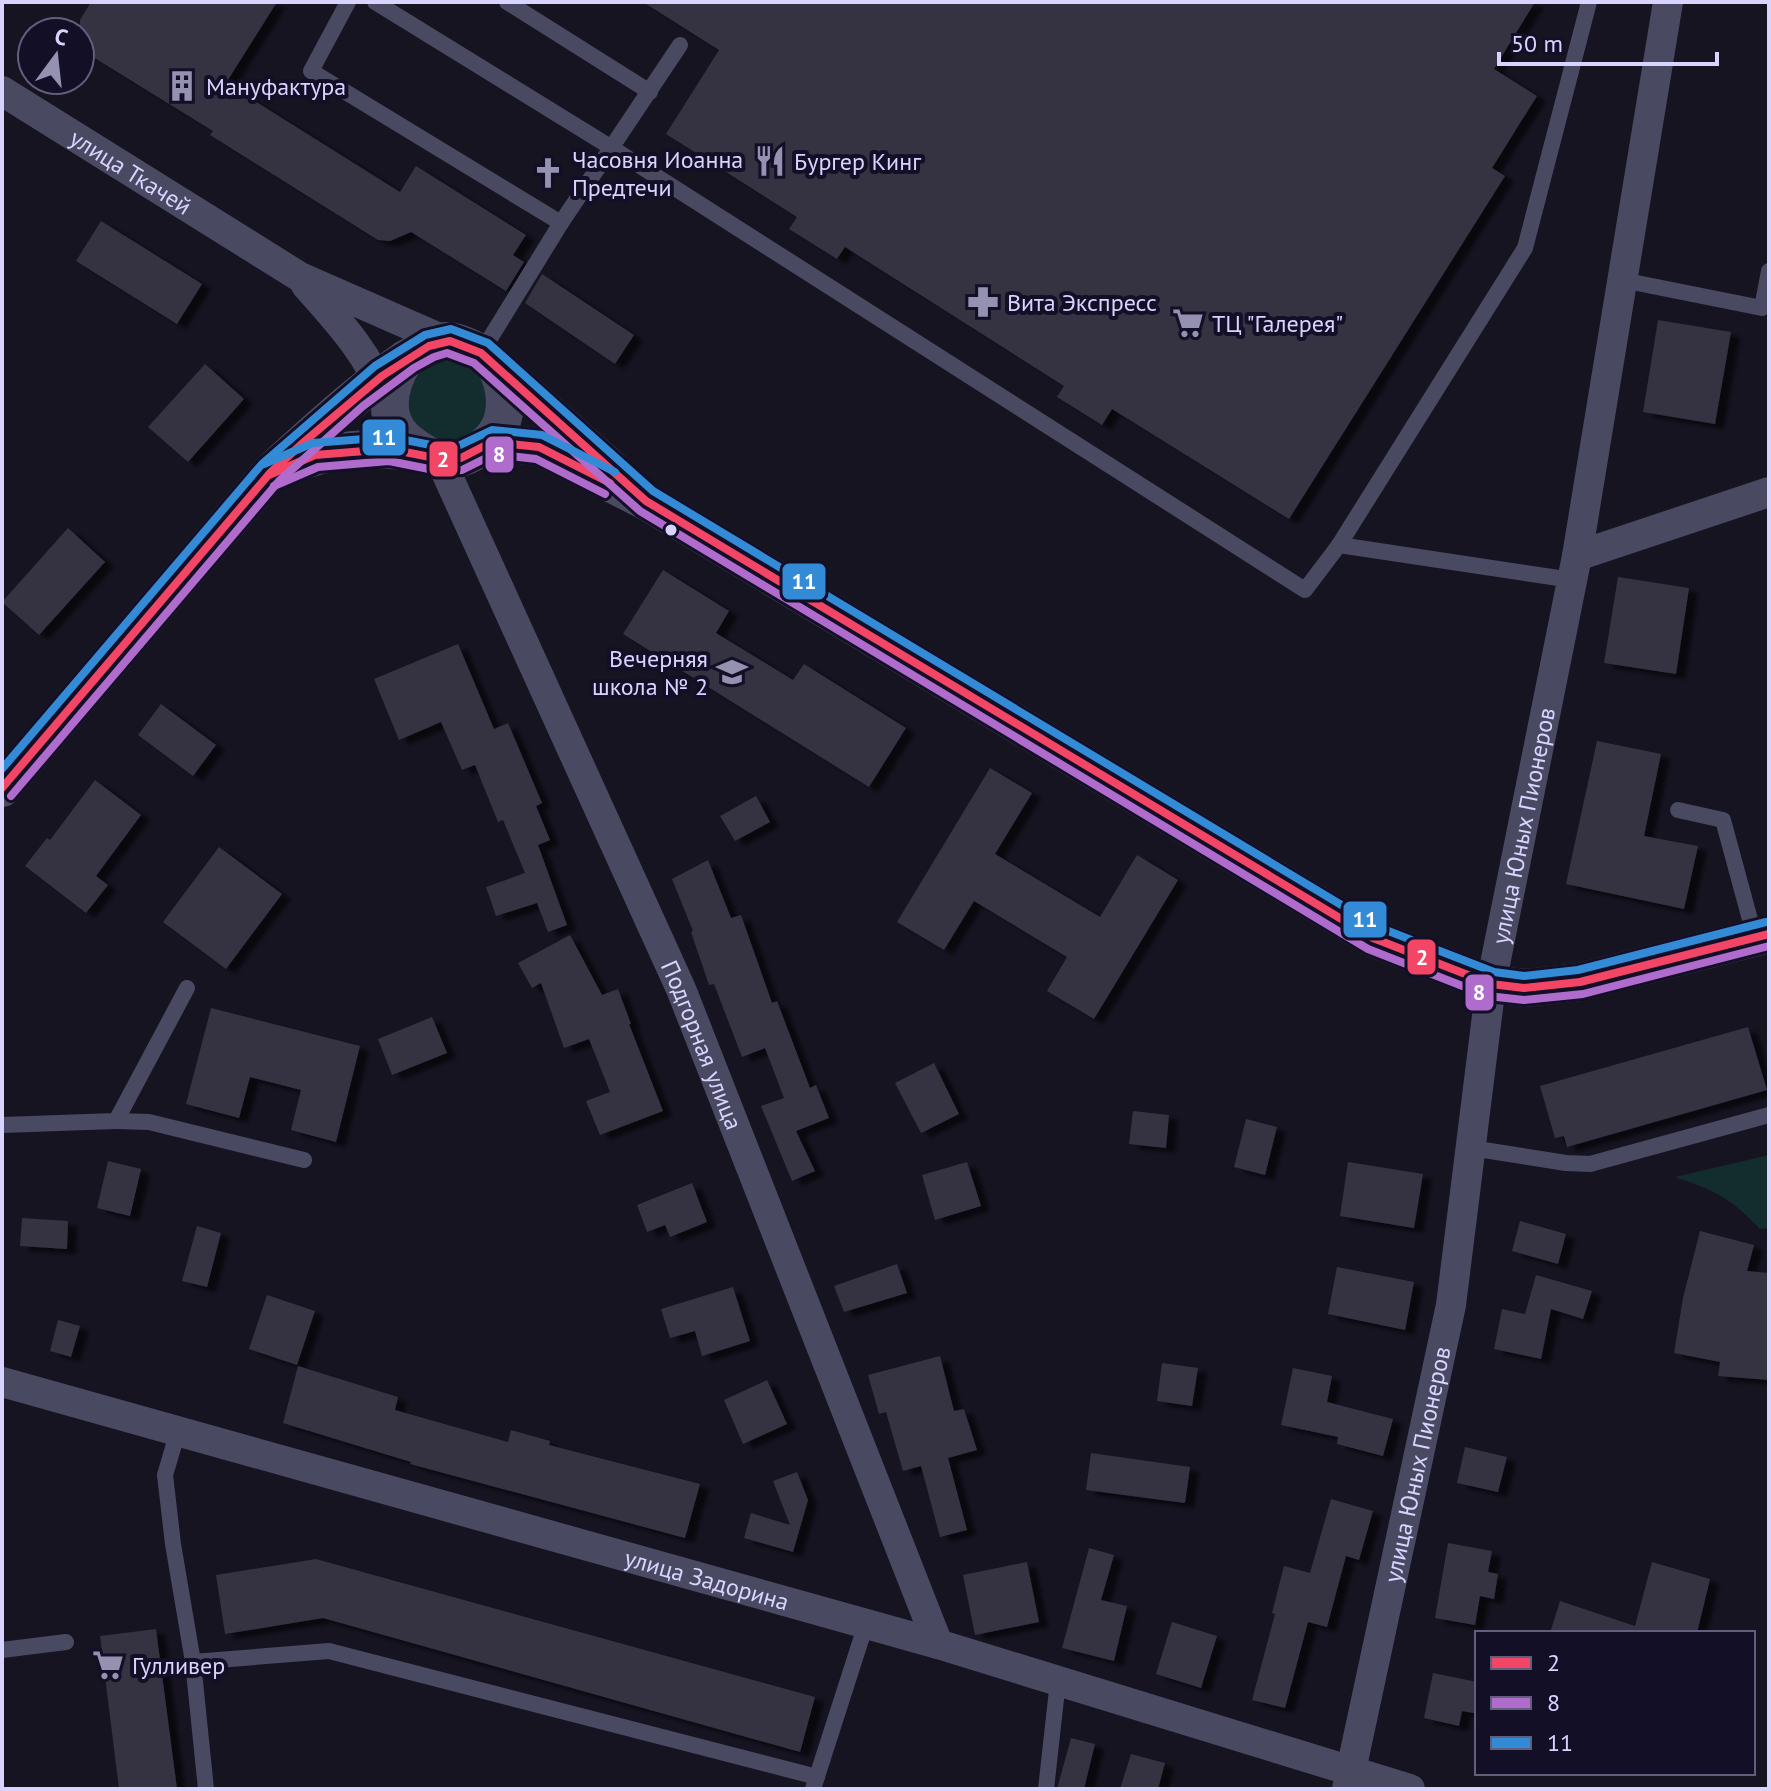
<svg xmlns="http://www.w3.org/2000/svg" width="1771" height="1791" font-family="'PT Sans',sans-serif">
  <style>
    .green { fill: #132c2d }
    .building { fill: #343243; filter: url(#shadow) }
    .lines { fill: none; stroke-linecap: round; stroke-linejoin: round }
    .service { stroke: #4a4962; stroke-width: 16 }
    .minor { stroke: #4a4962; stroke-width: 30 }
    .tertiary { stroke: #4a4962; stroke-width: 38 }
    .bus-1-casing { stroke: #130f26; stroke-width: 14 }
    .bus-2-casing { stroke: #130f26; stroke-width: 14 }
    .bus-3-casing { stroke: #130f26; stroke-width: 14 }
    .bus-1 { stroke: #f34667; stroke-width: 8 }
    .bus-2 { stroke: #b06ccc; stroke-width: 8 }
    .bus-3 { stroke: #338bd7; stroke-width: 8 }
    .bus-dot { fill: #d9d4ff; stroke: #130f26; stroke-width: 3 }
    .labels { text-anchor: middle; dominant-baseline: central; stroke-width: 8; stroke-linejoin: round; paint-order: stroke }
    .poi-label { font-size: 24px; fill: #d9d4ff; stroke: #130f26; text-anchor: start }
    .street-label { font-size: 24px; fill: #d9d4ff; stroke: #130f26 }
    .line-badge { stroke: #130f26; stroke-width: 3 }
    .badge-label { font-size: 22px; text-anchor: middle; font-weight: bold; fill: #fff }
  </style>
  <defs>
    <filter id="shadow"><feDropShadow dx="9" dy="5" stdDeviation="2" flood-color="#0009"/></filter>
  </defs>
  <rect width="100%" height="100%" fill="#161421"/>
  <g class="green">
    <path d="M440 355 479 369 491 395 484 422 463 440 435 442 412 426C403 379 399 382 440 355Z"/>
    <path d="M1769 1155V1228L1760 1229C1731 1198 1714 1190 1675 1177Z"/>
  </g>
  <g class="building">
    <polygon points="91,2 277,2 226,83 400,192 416,166 526,235 513,255 524,262 506,291 411,232 390,241 378,240 210,135 213,131 80,49 80,20"/>
    <polygon points="643,2 1535,2 1494,69 1537,96 1492,168 1505,176 1289,519 1112,409 1102,425 1057,397 1064,386 845,247 837,259 789,229 797,217 666,134 719,50"/>
    <polygon points="101,221 202,284 177,324 76,261"/>
    <polygon points="542,274 634,335 615,364 525,303"/>
    <polygon points="1658,320 1731,332 1715,424 1643,412"/>
    <polygon points="205,364 244,399 188,462 148,427"/>
    <polygon points="68,528 105,562 39,635 2,602"/>
    <polygon points="663,570 729,611 716,633 793,680 804,664 906,728 869,787 623,634"/>
    <polygon points="1618,577 1689,588 1676,674 1604,663"/>
    <polygon points="458,644 494,729 508,723 542,803 536,806 550,840 538,845 567,925 548,932 537,903 496,916 486,887 525,873 503,820 498,822 475,765 462,770 441,722 399,740 374,679"/>
    <polygon points="161,704 216,745 193,776 138,735"/>
    <polygon points="1597,741 1661,754 1644,836 1698,846 1684,909 1566,884"/>
    <polygon points="990,768 1032,793 995,854 1100,917 1137,855 1178,880 1094,1019 1047,991 1067,957 974,901 944,950 897,922"/>
    <polygon points="95,780 141,815 96,876 108,885 86,913 25,866 47,838 50,840"/>
    <polygon points="756,796 770,822 735,841 720,816"/>
    <polygon points="219,847 282,894 226,969 163,922"/>
    <polygon points="708,860 731,918 741,915 772,1003 777,1001 810,1088 816,1085 829,1118 796,1131 815,1171 792,1181 761,1106 784,1098 765,1048 742,1057 714,984 709,985 691,932 693,931 672,879"/>
    <polygon points="570,935 602,995 618,989 631,1024 629,1024 663,1111 600,1135 586,1101 610,1092 589,1039 564,1048 541,983 532,988 518,963"/>
    <polygon points="211,1008 360,1046 336,1142 291,1130 301,1090 250,1077 239,1118 186,1104"/>
    <polygon points="432,1017 447,1053 392,1075 378,1039"/>
    <polygon points="1748,1027 1767,1090 1567,1147 1564,1136 1555,1138 1540,1086"/>
    <polygon points="934,1063 959,1114 921,1133 895,1083"/>
    <polygon points="1133,1111 1169,1115 1166,1148 1129,1144"/>
    <polygon points="1246,1119 1277,1127 1265,1175 1234,1167"/>
    <polygon points="108,1161 141,1169 130,1216 97,1208"/>
    <polygon points="967,1162 981,1206 935,1220 922,1175"/>
    <polygon points="1348,1162 1423,1174 1414,1228 1340,1216"/>
    <polygon points="692,1183 707,1222 670,1237 665,1225 647,1232 637,1205"/>
    <polygon points="22,1218 68,1221 67,1249 20,1246"/>
    <polygon points="1520,1221 1566,1234 1558,1264 1512,1251"/>
    <polygon points="197,1226 221,1233 207,1287 182,1281"/>
    <polygon points="1700,1231 1754,1245 1747,1271 1769,1273 1769,1380 1718,1376 1720,1362 1674,1353 1683,1298"/>
    <polygon points="897,1264 907,1293 844,1312 834,1286"/>
    <polygon points="1337,1267 1414,1282 1405,1330 1328,1314"/>
    <polygon points="1536,1275 1592,1291 1583,1319 1551,1309 1541,1359 1494,1349 1502,1309 1525,1314"/>
    <polygon points="733,1287 750,1341 702,1356 695,1331 670,1338 661,1309"/>
    <polygon points="267,1295 315,1311 297,1365 249,1349"/>
    <polygon points="58,1320 80,1326 71,1357 50,1351"/>
    <polygon points="940,1356 954,1411 964,1409 977,1450 948,1458 967,1530 940,1537 921,1466 903,1471 886,1412 879,1414 868,1375"/>
    <polygon points="1162,1363 1198,1368 1192,1406 1157,1401"/>
    <polygon points="298,1366 398,1397 395,1410 508,1442 511,1430 550,1441 549,1445 700,1484 685,1538 410,1464 411,1462 283,1423"/>
    <polygon points="1293,1368 1332,1376 1327,1402 1393,1419 1383,1456 1337,1444 1338,1437 1281,1425"/>
    <polygon points="767,1380 787,1424 743,1444 724,1400"/>
    <polygon points="1465,1447 1507,1457 1498,1492 1457,1483"/>
    <polygon points="1091,1453 1190,1467 1185,1503 1086,1490"/>
    <polygon points="797,1472 808,1500 793,1552 744,1538 751,1513 790,1525 773,1481"/>
    <polygon points="1331,1499 1373,1511 1359,1560 1346,1556 1327,1627 1308,1622 1285,1708 1252,1700 1275,1614 1272,1613 1284,1566 1310,1573"/>
    <polygon points="1448,1543 1492,1551 1488,1572 1498,1574 1494,1599 1480,1596 1475,1625 1435,1618"/>
    <polygon points="1089,1548 1114,1555 1101,1600 1127,1606 1114,1661 1062,1648"/>
    <polygon points="316,1559 815,1697 800,1752 323,1618 225,1634 216,1575"/>
    <polygon points="1027,1562 1039,1622 975,1635 963,1575"/>
    <polygon points="1652,1562 1710,1579 1697,1633 1550,1633 1560,1601 1635,1626"/>
    <polygon points="1172,1622 1217,1636 1201,1688 1156,1674"/>
    <polygon points="156,1629 177,1789 119,1789 100,1636"/>
    <polygon points="1433,1673 1477,1682 1474,1713 1462,1711 1459,1726 1424,1718"/>
    <polygon points="1071,1738 1095,1744 1084,1789 1057,1789"/>
    <polygon points="1131,1754 1165,1763 1158,1789 1120,1789"/>
  </g>
  <g class="lines">
    <g class="service">
      <polyline points="348,2 311,71 561,223"/>
      <polyline points="375,2 612,148 1305,590 1339,545 1525,248 1589,2"/>
      <polyline points="507,2 650,92"/>
      <polyline points="1622,280 1762,308 1769,271"/>
      <polyline points="481,353 561,223 680,45"/>
      <polyline points="1339,545 1572,580"/>
      <polyline points="1678,810 1723,820 1755,938"/>
      <polyline points="116,1121 149,1122 304,1160"/>
      <polyline points="2,1125 116,1121 187,988"/>
      <polyline points="1471,1148 1566,1163 1590,1164 1769,1115"/>
      <polyline points="178,1431 165,1475 173,1544 193,1662 329,1651 817,1777"/>
      <polyline points="2,1650 66,1642"/>
      <polyline points="193,1662 206,1789"/>
      <polyline points="813,1789 866,1624"/>
      <polyline points="1046,1789 1058,1681"/>
    </g>
    <g class="minor">
      <path id="s1" d="M2 91 300 277 446 341"/>
      <path d="M306 285C337 320 370 355 385 399"/>
      <path id="s2" d="M440 459 681 989 938 1644"/>
      <polyline points="1577,556 1769,492"/>
      <path id="s3" d="M2 1382 938 1644 1410 1789"/>
      <path id="s4" d="M1347 1789 1451 1305 1491 984 1577 556 1668 2"/>
    </g>
    <g class="tertiary">
      <path d="M405 359C387 387 380 423 412 445 420 451 429 457 439 459 451 461 464 458 474 452 508 436 511 399 497 369"/>
      <polyline points="492,442 539,447 646,501 1373,938 1491,984 1524,988 1580,982 1769,934"/>
      <path d="M284 467C333 447 372 446 424 454"/>
      <path d="M2 788 270 473C300 445 410 342 446 341 458 341 470 348 481 353L611 469"/>
    </g>
    <defs>
      <g id="bus-1">
        <polyline points="269,475 315,455 390,449 440,459 461,458 492,442 539,447 610,483"/>
        <polyline points="2,788 270,473 305,441 382,376 429,346 450,341 481,353 646,501 1373,938 1491,984 1524,988 1580,982 1769,934"/>
      </g>
      <g id="bus-2">
        <polyline points="274,486 318,467 389,461 439,471 462,470 494,454 536,459 605,494"/>
        <polyline points="11,796 279,481 363,406 414,368 434,357 447,353 474,363 640,511 1368,949 1488,996 1524,1000 1583,994 1769,946"/>
      </g>
      <g id="bus-3">
        <polyline points="264,464 313,443 390,437 441,447 458,446 492,430 542,435 615,472"/>
        <polyline points="2,769 262,464 375,366 425,335 451,329 488,343 653,491 1378,927 1494,972 1524,976 1578,970 1766,922"/>
      </g>
    </defs>
    <use href="#bus-1" class="bus-1-casing"/>
    <use href="#bus-2" class="bus-2-casing"/>
    <use href="#bus-3" class="bus-3-casing"/>
    <use href="#bus-1" class="bus-1"/>
    <use href="#bus-2" class="bus-2"/>
    <use href="#bus-3" class="bus-3"/>
  </g>
  <defs>
    <symbol id="building-bare" viewBox="-9 -9 18 18"><path d="M-4-6H4V6H1V3H-1V6H-4ZM-2.5-4.3h1.7v1.8h-1.7ZM.8-4.3h1.7v1.8H.8ZM-2.5-1h1.7V.8h-1.7ZM.8-1h1.7V.8H.8Z" fill="#9591b1" stroke="#130f26" stroke-width="2.5" paint-order="stroke"/></symbol>
    <symbol id="restaurant-bare" viewBox="-9 -9 18 18"><path d="M-5-6h1v4h1v-4h1v4h1v-4h1v5L-1.5 .5V6h-2V.5L-5-1ZM5-6V6H3V1.5H1.5Q1.5-4 5-6Z" fill="#9591b1" stroke="#130f26" stroke-width="2.5" paint-order="stroke"/></symbol>
    <symbol id="church-bare" viewBox="-9 -9 18 18"><path d="M-1.2-6h2.4v3.5h3.3v2.4h-3.3V6h-2.4V-.1h-3.3v-2.4h3.3Z" fill="#9591b1" stroke="#130f26" stroke-width="2.5" paint-order="stroke"/></symbol>
    <symbol id="pharmacy-bare" viewBox="-9 -9 18 18"><path d="M-2-6h4v4h4v4h-4v4h-4v-4h-4v-4h4Z" fill="#9591b1" stroke="#130f26" stroke-width="2.5" paint-order="stroke"/></symbol>
    <symbol id="supermarket-bare" viewBox="-9 -9 18 18"><path d="M-6-5.5h2.5l.6 2H6L4.5 2H-2.5L-4.4-4H-6ZM-1.5 3.2a1.3 1.3 0 1 0 .1 0ZM3 3.2a1.3 1.3 0 1 0 .1 0Z" fill="#9591b1" stroke="#130f26" stroke-width="2.5" paint-order="stroke"/></symbol>
    <symbol id="school-bare" viewBox="-9 -9 18 18"><path d="M0-5L7-2L0 1L-7-2ZM-4 1L0 2.5L4 1V4Q0 6-4 4Z" fill="#9591b1" stroke="#130f26" stroke-width="2.5" paint-order="stroke"/></symbol>
  </defs>
  <g fill-rule="evenodd">
    <use href="#building-bare" x="160" y="64" width="44" height="44"/>
    <use href="#restaurant-bare" x="748" y="139" width="44" height="44"/>
    <use href="#church-bare" x="526" y="151" width="44" height="44"/>
    <use href="#pharmacy-bare" x="961" y="280" width="44" height="44"/>
    <use href="#supermarket-bare" x="1166" y="301" width="44" height="44"/>
    <use href="#school-bare" x="710" y="650" width="44" height="44"/>
    <use href="#supermarket-bare" x="86" y="1643" width="44" height="44"/>
  </g>
  <circle class="bus-dot" cx="671" cy="530" r="7"/>
  <g class="labels">
    <g class="poi-label">
      <text x="206" y="86">Мануфактура</text>
      <text x="572" y="159">Часовня Иоанна<tspan x="572" dy="28">Предтечи</tspan></text>
      <text x="794" y="161">Бургер Кинг</text>
      <text x="1007" y="302">Вита Экспресс</text>
      <text x="1212" y="323">ТЦ "Галерея"</text>
      <text x="708" y="658" text-anchor="end">Вечерняя<tspan x="708" dy="28">школа № 2</tspan></text>
      <text x="132" y="1665">Гулливер</text>
    </g>
    <g class="street-label">
      <text stroke="none"><textPath href="#s1" startOffset="152">улица Ткачей</textPath></text>
      <text stroke="none"><textPath href="#s4" startOffset="980">улица Юных Пионеров</textPath></text>
      <text stroke="none"><textPath href="#s2" startOffset="642">Подгорная улица</textPath></text>
      <text stroke="none"><textPath href="#s4" startOffset="332">улица Юных Пионеров</textPath></text>
      <text stroke="none"><textPath href="#s3" startOffset="732">улица Задорина</textPath></text>
    </g>
  </g>
  <g class="line-badge">
    <rect x="361" y="418" width="46" height="39" rx="8" fill="#338bd7"/>
    <rect x="484" y="435" width="31" height="39" rx="8" fill="#b06ccc"/>
    <rect x="428" y="440" width="31" height="38" rx="8" fill="#f34667"/>
    <rect x="781" y="562" width="46" height="39" rx="8" fill="#338bd7"/>
    <rect x="1342" y="900" width="46" height="39" rx="8" fill="#338bd7"/>
    <rect x="1406" y="938" width="31" height="38" rx="8" fill="#f34667"/>
    <rect x="1464" y="973" width="31" height="39" rx="8" fill="#b06ccc"/>
  </g>
  <g class="badge-label">
    <text x="384" y="445">11</text>
    <text x="499" y="462">8</text>
    <text x="443" y="467">2</text>
    <text x="804" y="589">11</text>
    <text x="1365" y="927">11</text>
    <text x="1422" y="965">2</text>
    <text x="1479" y="1000">8</text>
  </g>
  <rect width="1771" height="1791" fill="none" stroke="#d9d4ff" stroke-width="8"/>
  <rect x="1475" y="1631" width="280" height="144" fill="#130f26" stroke="#625e7d" stroke-width="2"/>
  <rect x="1491" y="1657" width="40" height="12" fill="#f34667" stroke="#625e7d" stroke-width="2"/>
  <text x="1547" y="1671" font-size="24" fill="#d9d4ff">2</text>
  <rect x="1491" y="1697" width="40" height="12" fill="#b06ccc" stroke="#625e7d" stroke-width="2"/>
  <text x="1547" y="1711" font-size="24" fill="#d9d4ff">8</text>
  <rect x="1491" y="1737" width="40" height="12" fill="#338bd7" stroke="#625e7d" stroke-width="2"/>
  <text x="1547" y="1751" font-size="24" fill="#d9d4ff">11</text>
  <g transform="translate(56 56) rotate(15)"><circle r="38" fill="#130f26" stroke="#625e7d" stroke-width="2"/>
  <path d="M0-6L14 30L0 20L-14 30Z" fill="#9591b1"/>
  <text y="-12" font-size="22" font-weight="bold" text-anchor="middle" fill="#d9d4ff">С</text>
  </g>
  <path d="M1499 52v12h218v-12" fill="none" stroke="#d9d4ff" stroke-width="4"/>
  <text x="1511" y="52" font-size="24" fill="#d9d4ff" stroke="#130f26" stroke-width="6" paint-order="stroke">50 m</text>
</svg>
